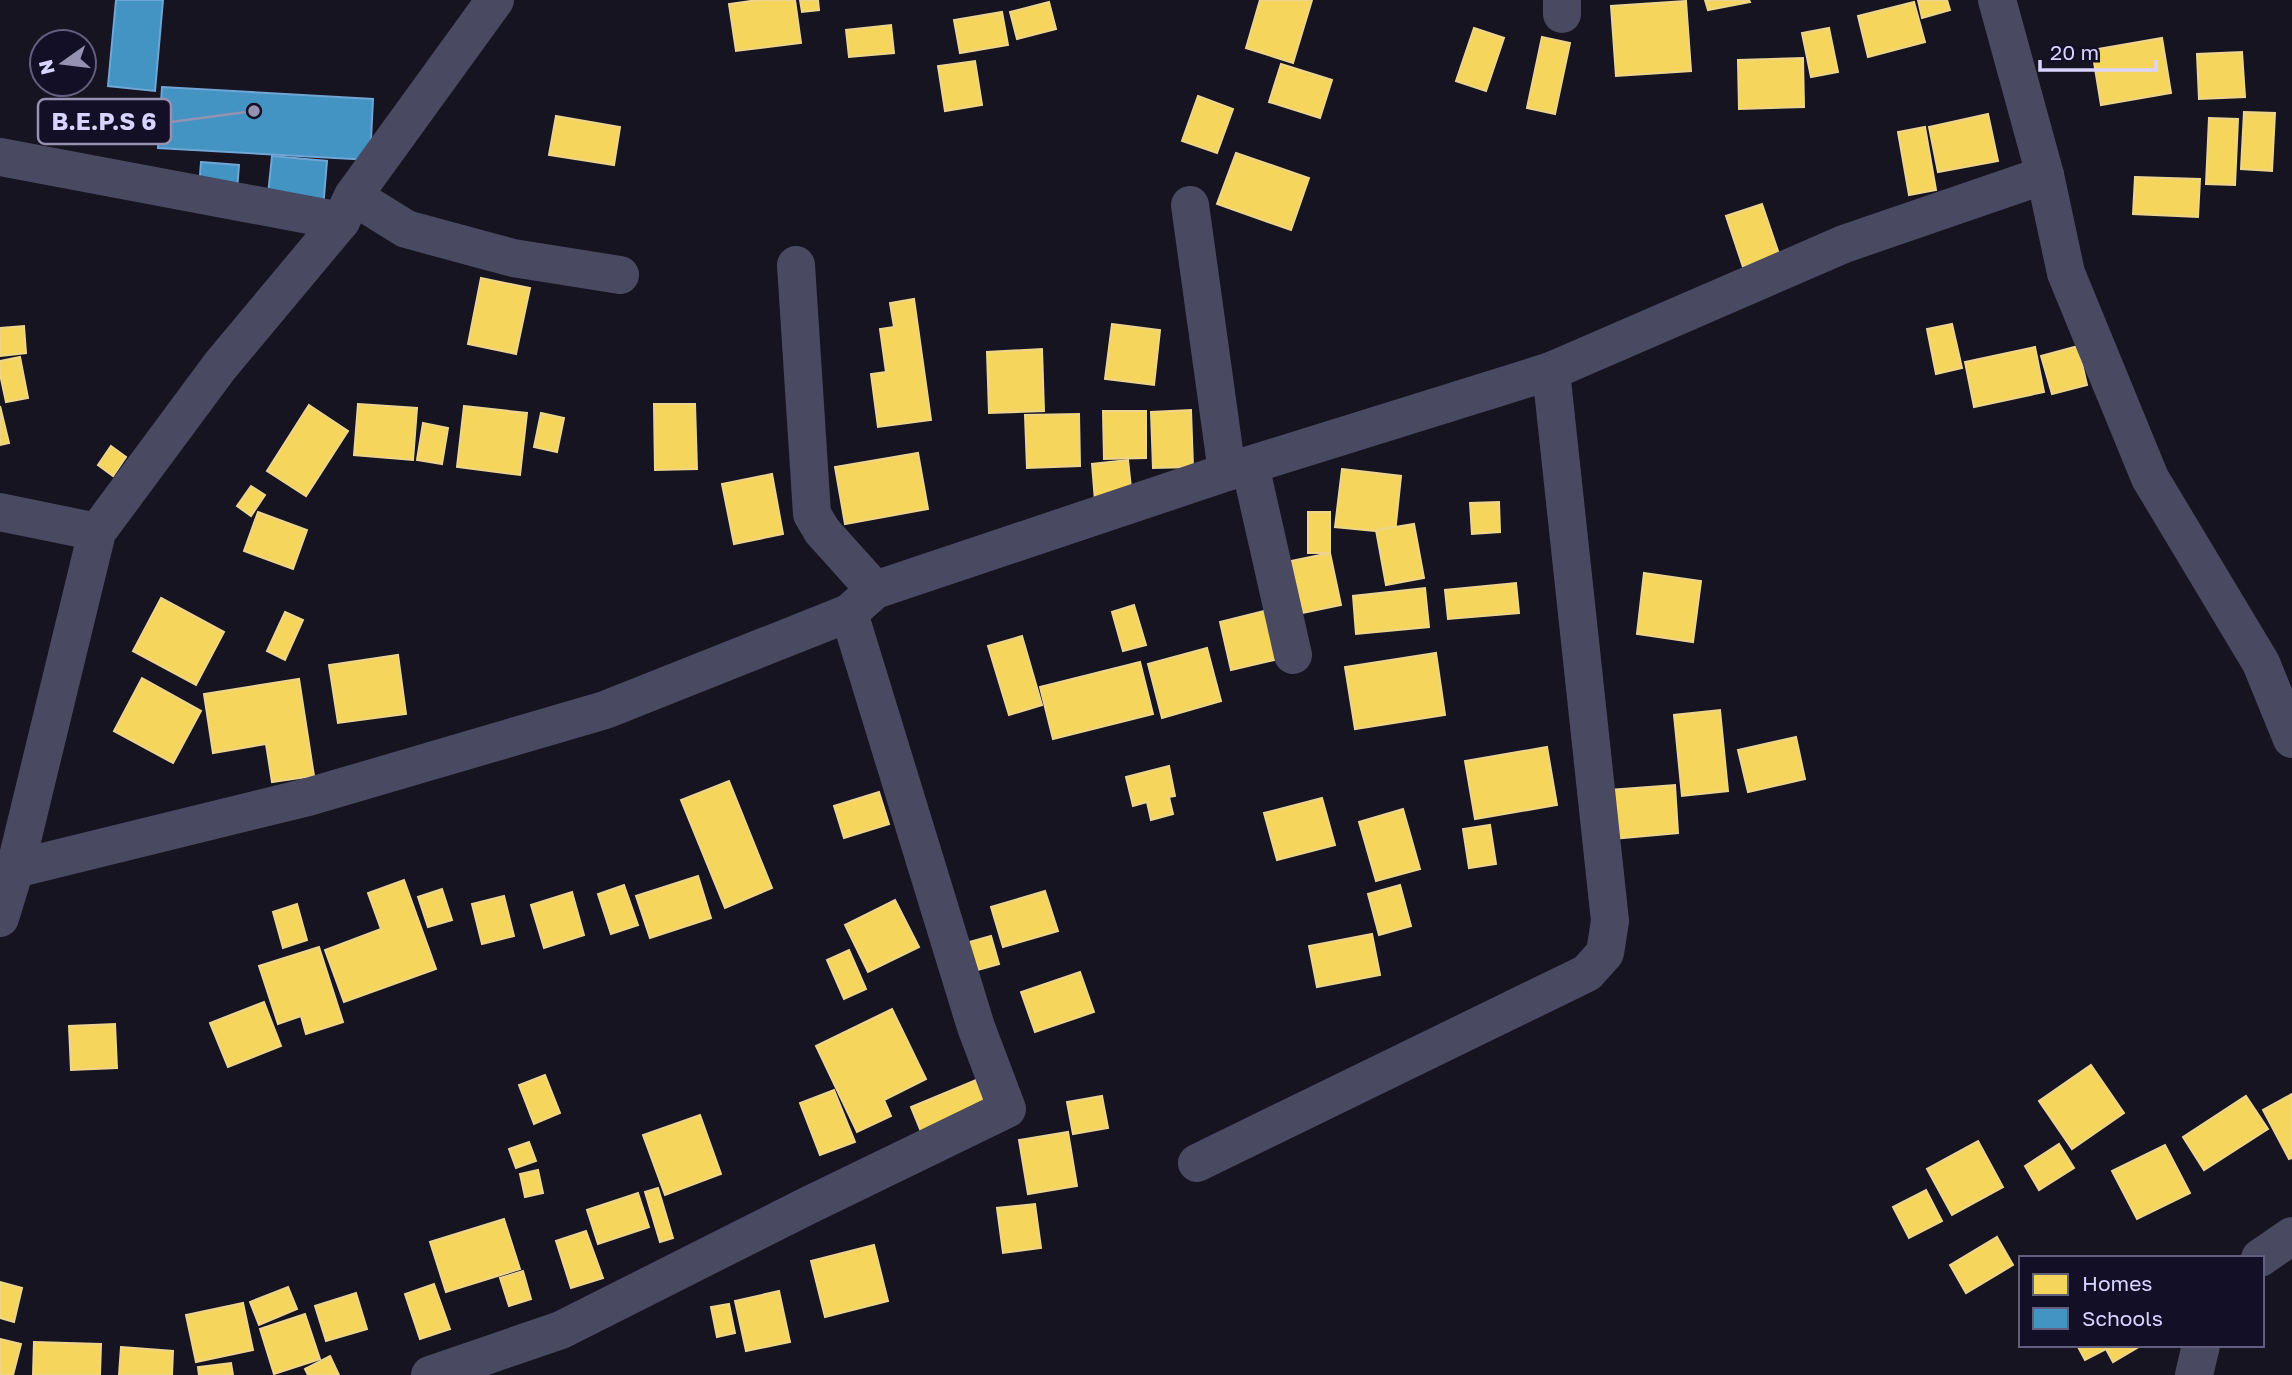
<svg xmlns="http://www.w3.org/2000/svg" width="2292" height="1375" font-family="'Golos Text',sans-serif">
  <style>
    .homes { fill: #f6d55c; stroke: #edd58d; stroke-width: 2 }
    .schools { fill: #4393c3; stroke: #70a6d5; stroke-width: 2 }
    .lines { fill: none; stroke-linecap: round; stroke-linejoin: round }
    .minor { stroke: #4a4962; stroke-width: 38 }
    .leader { fill: none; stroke: #9591b1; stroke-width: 2.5 }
    .callout-dot { fill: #9591b1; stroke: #130f26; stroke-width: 2.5 }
    .callout { fill: #130f26; stroke: #9591b1; stroke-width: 2.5 }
    .callout-label { font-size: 24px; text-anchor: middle; font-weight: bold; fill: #d9d4ff }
  </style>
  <rect width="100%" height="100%" fill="#161421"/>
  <g class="homes">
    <polygon points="758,0 795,0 801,43 736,51 729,4"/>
    <polygon points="800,0 818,0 819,10 802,12"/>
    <polygon points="1260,0 1312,0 1293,63 1246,48"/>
    <polygon points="1705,0 1749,0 1750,2 1708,10"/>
    <polygon points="1918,0 1947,0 1950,10 1922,18"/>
    <polygon points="1686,1 1691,71 1616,76 1611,6"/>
    <polygon points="1049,2 1056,29 1017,39 1010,12"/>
    <polygon points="1914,2 1925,42 1868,57 1858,16"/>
    <polygon points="1002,12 1008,45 960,53 954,20"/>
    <polygon points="891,25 894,53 849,57 846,30"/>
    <polygon points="1474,28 1504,38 1486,91 1456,81"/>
    <polygon points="1829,28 1838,72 1811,77 1802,33"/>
    <polygon points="1542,37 1570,43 1555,114 1527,108"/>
    <polygon points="2162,38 2171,93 2101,105 2092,50"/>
    <polygon points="2242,52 2245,97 2199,99 2197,54"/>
    <polygon points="1803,58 1804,107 1739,109 1738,60"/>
    <polygon points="975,61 982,105 945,111 938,66"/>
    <polygon points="1281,64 1332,80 1320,118 1269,102"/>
    <polygon points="1198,96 1233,109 1217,153 1182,141"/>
    <polygon points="2244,112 2275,113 2272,171 2241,169"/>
    <polygon points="1988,114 1998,161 1938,172 1929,127"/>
    <polygon points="556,116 620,127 614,165 549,155"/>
    <polygon points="2209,118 2238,119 2235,185 2206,184"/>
    <polygon points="1925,127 1936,190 1909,195 1898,132"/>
    <polygon points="1236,153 1309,178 1291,230 1217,204"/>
    <polygon points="2135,177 2200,179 2198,217 2133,214"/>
    <polygon points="1762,204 1779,254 1743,267 1726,216"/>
    <polygon points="481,278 530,288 516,354 468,344"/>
    <polygon points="914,299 931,420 878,427 871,374 886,372 880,329 894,327 890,303"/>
    <polygon points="1112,324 1160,330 1154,385 1105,379"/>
    <polygon points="1952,324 1962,368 1936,374 1927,329"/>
    <polygon points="24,326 26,353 0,356 0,328"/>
    <polygon points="2078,346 2087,385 2052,394 2041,356"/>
    <polygon points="2035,347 2044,392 1974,407 1965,362"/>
    <polygon points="1042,349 1044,411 989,413 987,352"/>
    <polygon points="20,357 28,398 6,402 0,374 0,361"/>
    <polygon points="358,404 417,408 413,460 354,455"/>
    <polygon points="654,404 695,404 697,469 655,470"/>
    <polygon points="309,405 348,431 306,496 267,471"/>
    <polygon points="0,406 9,443 0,445"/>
    <polygon points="464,406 527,413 520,475 457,467"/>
    <polygon points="1191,410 1193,467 1153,468 1151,412"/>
    <polygon points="1103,411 1146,411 1146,458 1104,459"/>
    <polygon points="541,413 564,418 557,452 534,447"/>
    <polygon points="1079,414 1080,466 1027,468 1025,415"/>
    <polygon points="423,423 448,428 442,464 417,460"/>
    <polygon points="111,446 126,457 113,476 98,465"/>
    <polygon points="918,453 928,509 845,524 835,467"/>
    <polygon points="1128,460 1132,497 1095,501 1092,464"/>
    <polygon points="1342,469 1401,476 1395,533 1335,527"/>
    <polygon points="772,474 783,534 734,544 722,484"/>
    <polygon points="251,486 265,495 251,516 237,506"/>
    <polygon points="1499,502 1500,532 1472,534 1470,503"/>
    <polygon points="258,512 307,530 293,569 244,551"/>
    <rect x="1308" y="512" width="22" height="41"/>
    <polygon points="1414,524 1424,578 1386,585 1376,530"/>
    <polygon points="1330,553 1341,605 1302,613 1291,561"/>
    <polygon points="1644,573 1701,581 1693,642 1637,634"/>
    <polygon points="1516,583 1519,613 1448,619 1445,590"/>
    <polygon points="1425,588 1429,627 1356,634 1353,596"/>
    <polygon points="161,598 224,632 196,685 133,651"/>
    <polygon points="1134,605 1146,645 1123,651 1112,612"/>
    <polygon points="1272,609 1283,658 1231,670 1220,622"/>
    <polygon points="285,612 303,620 285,660 267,651"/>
    <polygon points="1022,636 1042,705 1009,715 988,646"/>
    <polygon points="1207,648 1221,701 1162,718 1148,664"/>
    <polygon points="1436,653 1445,715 1355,729 1345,667"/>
    <polygon points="398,655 406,714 338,723 329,665"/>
    <polygon points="1140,662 1153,714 1053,739 1040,687"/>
    <polygon points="142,678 201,711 173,763 114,731"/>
    <polygon points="299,679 314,776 272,782 266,744 213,753 204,694"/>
    <polygon points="1720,710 1728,791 1682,796 1674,715"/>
    <polygon points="1796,737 1805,779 1748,792 1738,750"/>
    <polygon points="1547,747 1557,805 1475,819 1465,761"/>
    <polygon points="1169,766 1175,796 1169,797 1173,814 1151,820 1147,802 1133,806 1126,777"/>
    <polygon points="729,781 772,888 725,908 681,800"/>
    <polygon points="1675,785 1678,833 1613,839 1609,790"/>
    <polygon points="879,792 889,824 844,838 834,806"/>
    <polygon points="1322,798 1335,845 1277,860 1264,813"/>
    <polygon points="1403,809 1420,869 1376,881 1359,822"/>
    <polygon points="1490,825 1496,864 1469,868 1463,829"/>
    <polygon points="698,876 711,918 650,938 636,896"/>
    <polygon points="404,880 436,969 344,1002 325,950 381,929 368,893"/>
    <polygon points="624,885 638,925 611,934 598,894"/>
    <polygon points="1400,885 1411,926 1379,935 1368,894"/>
    <polygon points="442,889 452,920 428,927 418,897"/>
    <polygon points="1045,891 1058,931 1003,947 991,907"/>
    <polygon points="572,892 584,935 544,948 531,905"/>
    <polygon points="504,896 514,936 482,944 472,904"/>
    <polygon points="895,900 919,947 868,972 845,925"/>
    <polygon points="297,904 307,940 283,948 273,912"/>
    <polygon points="1372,934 1380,975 1317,987 1309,946"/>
    <polygon points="991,936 999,964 974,971 966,943"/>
    <polygon points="319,947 343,1022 306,1034 301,1016 278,1024 259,966"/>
    <polygon points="849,950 866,989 844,999 827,960"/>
    <polygon points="1080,972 1094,1012 1035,1032 1021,992"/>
    <polygon points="264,1002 281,1046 228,1067 210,1023"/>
    <polygon points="892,1009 926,1079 884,1100 891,1116 857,1132 816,1046"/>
    <polygon points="115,1024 117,1068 71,1070 69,1026"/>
    <polygon points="2091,1065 2124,1113 2072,1149 2039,1101"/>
    <polygon points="545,1075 560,1113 534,1124 519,1085"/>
    <polygon points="976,1080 987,1106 922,1134 911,1107"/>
    <polygon points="834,1090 855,1142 820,1155 800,1103"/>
    <polygon points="2292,1094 2292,1158 2289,1159 2263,1110"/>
    <polygon points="1102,1096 1108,1128 1073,1134 1067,1102"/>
    <polygon points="2246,1096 2268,1129 2204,1170 2183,1137"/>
    <polygon points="700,1115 721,1174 665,1195 643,1135"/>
    <polygon points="1068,1132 1077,1186 1028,1194 1019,1140"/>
    <polygon points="1978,1141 2003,1187 1952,1215 1927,1169"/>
    <polygon points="529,1142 536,1161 516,1168 509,1149"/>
    <polygon points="2059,1144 2074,1168 2039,1190 2025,1166"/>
    <polygon points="2165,1145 2190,1193 2137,1219 2112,1171"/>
    <polygon points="538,1170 543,1193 525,1197 520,1174"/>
    <polygon points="658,1188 673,1238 660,1242 645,1192"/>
    <polygon points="1926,1190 1942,1221 1909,1238 1893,1207"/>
    <polygon points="638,1193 649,1227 598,1244 587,1210"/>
    <polygon points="1035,1204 1041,1248 1003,1253 997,1208"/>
    <polygon points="504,1219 520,1269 446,1292 430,1242"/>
    <polygon points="586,1231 603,1278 571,1288 556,1241"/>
    <polygon points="1997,1237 2013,1265 1966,1293 1950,1265"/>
    <polygon points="874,1245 888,1301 825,1317 811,1261"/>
    <polygon points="523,1271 531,1299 509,1306 500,1278"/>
    <polygon points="0,1282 22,1288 14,1322 0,1318"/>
    <polygon points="434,1284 450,1329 420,1339 405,1294"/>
    <polygon points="288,1287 297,1309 259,1325 250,1302"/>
    <polygon points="779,1291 790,1342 746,1351 735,1301"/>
    <polygon points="356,1293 367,1329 326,1341 315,1306"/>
    <polygon points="243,1303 253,1350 196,1362 186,1315"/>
    <polygon points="729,1304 735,1333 717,1337 711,1307"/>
    <polygon points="305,1314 320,1359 274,1374 260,1329"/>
    <polygon points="0,1339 21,1344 13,1375 0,1375"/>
    <polygon points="34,1342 101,1344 100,1375 33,1375"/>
    <polygon points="2077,1345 2142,1345 2113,1362 2106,1349 2085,1360"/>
    <polygon points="121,1347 173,1351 172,1375 119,1375"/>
    <polygon points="330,1356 339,1375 308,1375 305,1369"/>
    <polygon points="231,1363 233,1375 199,1375 198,1367"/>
  </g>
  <g class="schools">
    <polygon points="116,0 163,0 155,91 108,86"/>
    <polygon points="162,87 373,99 370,160 158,148"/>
    <polygon points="272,156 327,161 323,209 267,204"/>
    <polygon points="201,162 239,165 237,191 199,188"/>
  </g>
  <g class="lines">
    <g class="minor">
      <polyline points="1562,0 1562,14"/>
      <polyline points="1997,0 2045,175 2066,273 2150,478 2261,663 2292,739"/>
      <polyline points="0,157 341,221"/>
      <polyline points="353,196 406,229 513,258 620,275"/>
      <polyline points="1190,205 1227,472"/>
      <polyline points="796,265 812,514 822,531 875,590"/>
      <polyline points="1250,465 1293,655"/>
      <polyline points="0,512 97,532"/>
      <polyline points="15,869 308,797 605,710 849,613 875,590 1227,472 1551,371 1844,244 2045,175"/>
      <polyline points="0,918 15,869 97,532 220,366 341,221 353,196 495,0"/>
      <polyline points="1197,1163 1587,973 1605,953 1610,921 1551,371"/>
      <polyline points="2260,1258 2292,1236"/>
      <polyline points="430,1375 561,1330 805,1207 1007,1109 976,1027 849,613"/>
      <polyline points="2194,1375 2201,1345"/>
    </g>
  </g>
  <path class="leader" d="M254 111L171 122"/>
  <circle class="callout-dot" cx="254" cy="111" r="7"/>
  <rect class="callout" x="38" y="99" width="133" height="45" rx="7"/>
  <g class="callout-label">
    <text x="104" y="130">B.E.P.S 6</text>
  </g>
  <rect x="2019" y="1256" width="245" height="91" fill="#130f26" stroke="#625e7d" stroke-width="2"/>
  <rect x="2033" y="1274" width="35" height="21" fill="#f6d55c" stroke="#625e7d" stroke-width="2"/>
  <text x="2082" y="1291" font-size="21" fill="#d9d4ff">Homes</text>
  <rect x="2033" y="1308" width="35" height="21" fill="#4393c3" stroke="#625e7d" stroke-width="2"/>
  <text x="2082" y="1326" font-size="21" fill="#d9d4ff">Schools</text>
  <g transform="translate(63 63) rotate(256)"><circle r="33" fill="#130f26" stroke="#625e7d" stroke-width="2"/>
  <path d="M0-5L12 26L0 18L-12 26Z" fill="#9591b1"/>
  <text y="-10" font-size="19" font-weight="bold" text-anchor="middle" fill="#d9d4ff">N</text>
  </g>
  <path d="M2040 60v10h116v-10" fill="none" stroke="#d9d4ff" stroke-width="3.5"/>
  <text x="2050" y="60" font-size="21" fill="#d9d4ff" stroke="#130f26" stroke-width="5" paint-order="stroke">20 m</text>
</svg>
